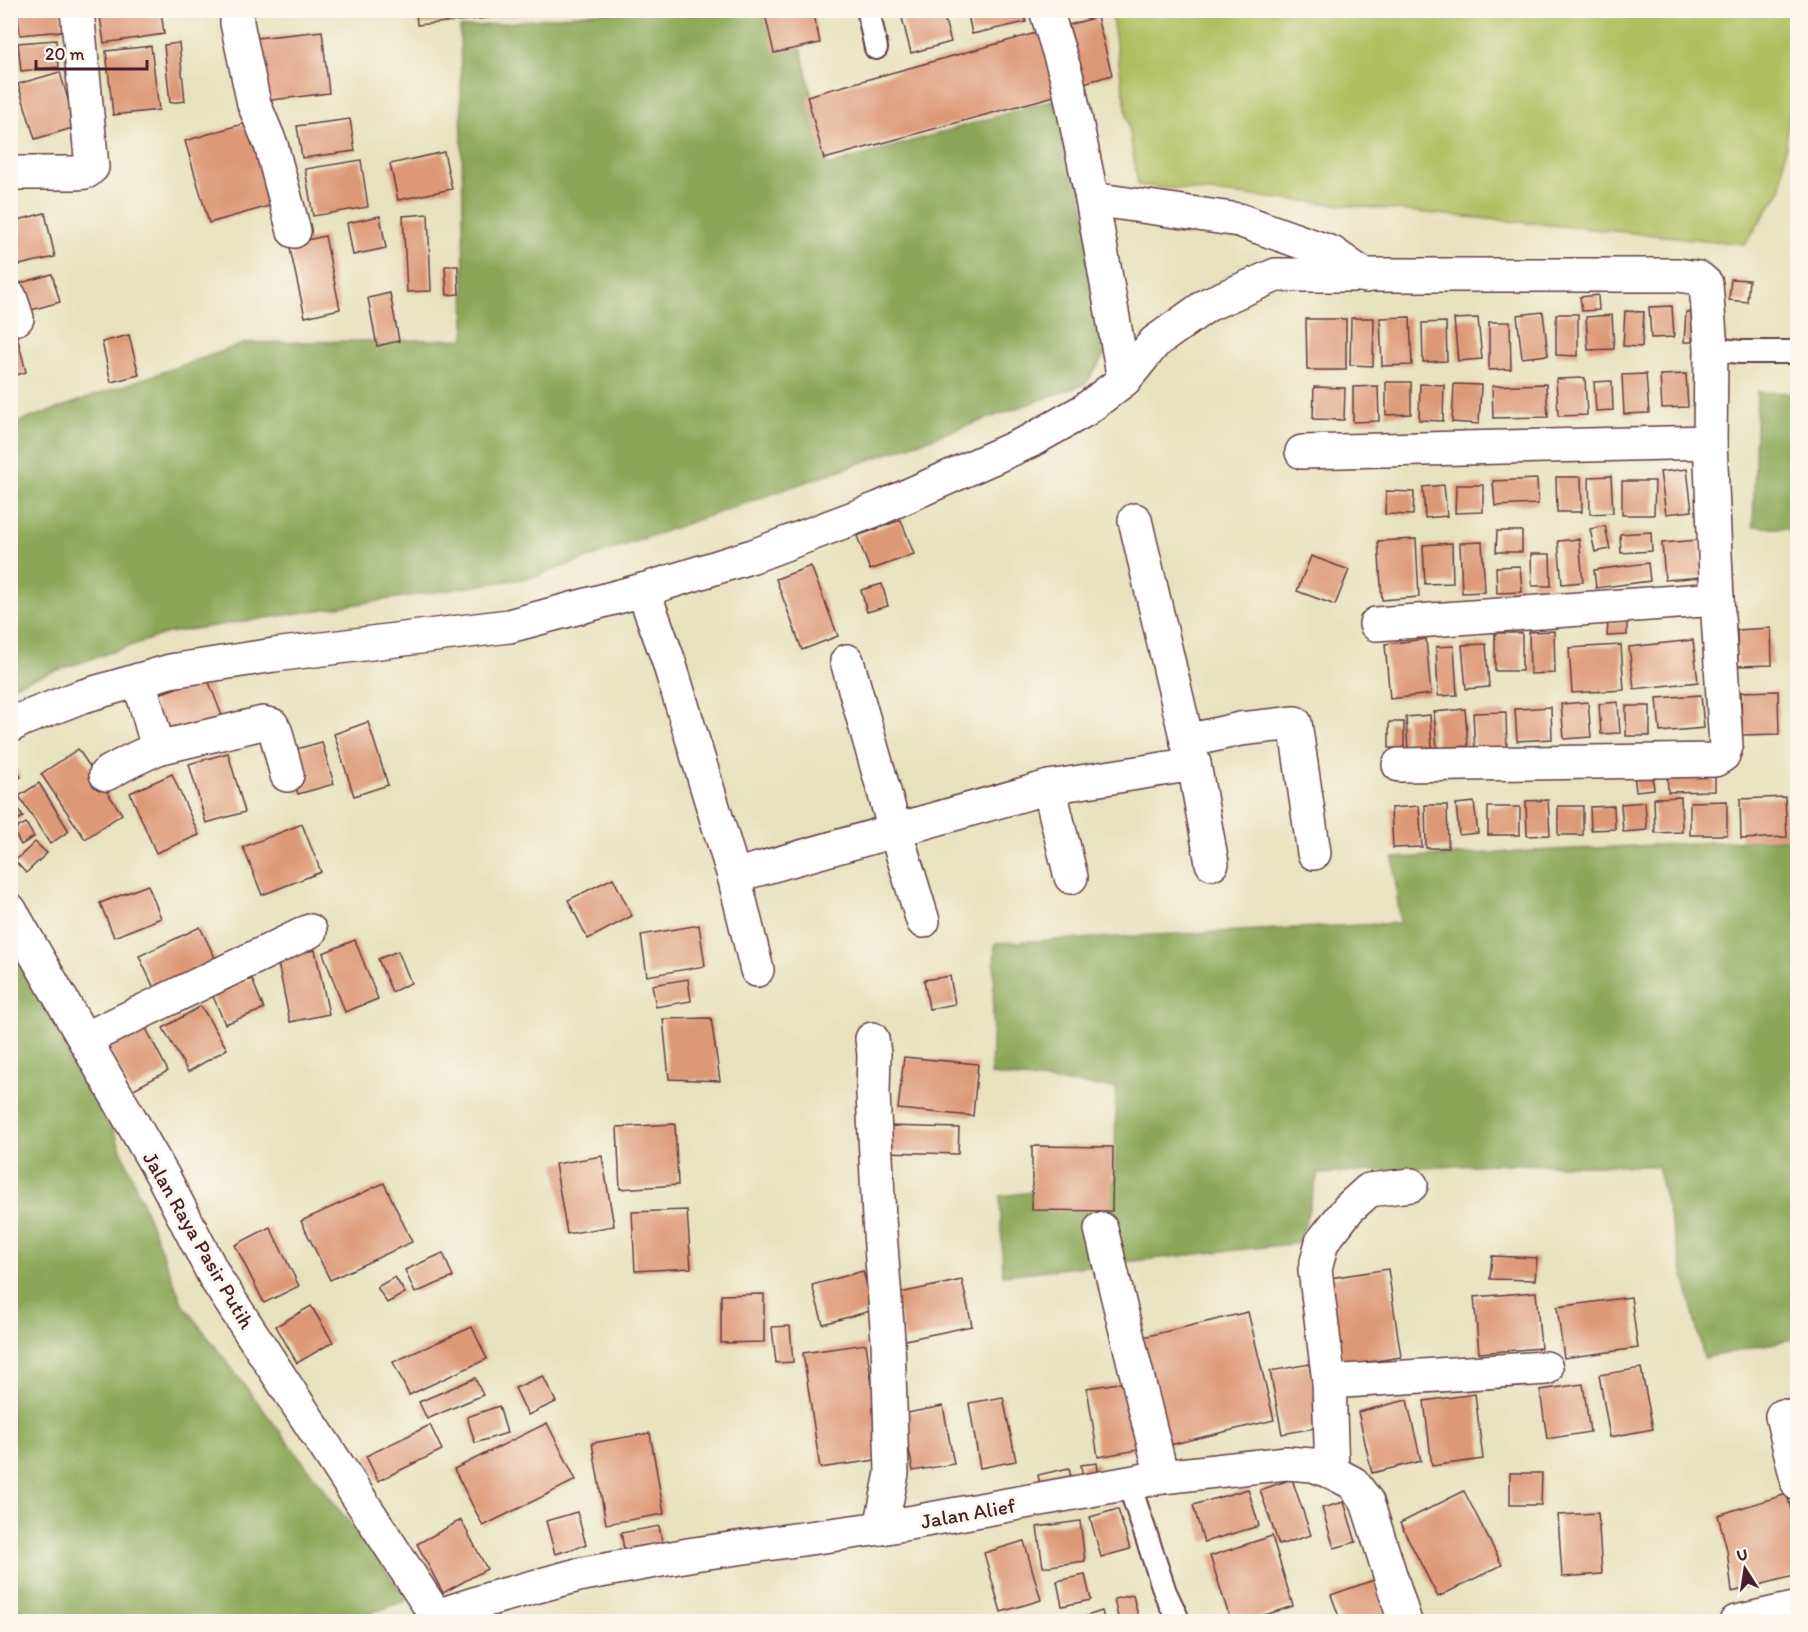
<svg xmlns="http://www.w3.org/2000/svg" width="1808" height="1632" font-family="Itim,sans-serif">
  <style>
    .green { fill: #afbf61; stroke: #7c6f46; stroke-width: 1.5 }
    .forest { fill: #8ba657; stroke: #6a6241; stroke-width: 1.5 }
    .building { fill: #d97 }
    .lines { fill: none; stroke-linecap: round; stroke-linejoin: round }
    .lane-casing { stroke: #623c41; stroke-width: 26 }
    .street-casing { stroke: #623c41; stroke-width: 36 }
    .secondary-casing { stroke: #623c41; stroke-width: 36 }
    .lane { stroke: #fff; stroke-width: 22 }
    .street { stroke: #fff; stroke-width: 33 }
    .secondary { stroke: #fff; stroke-width: 33 }
    .labels { text-anchor: middle; dominant-baseline: central; stroke-width: 6; stroke-linejoin: round; paint-order: stroke }
    .street-label { font-size: 21px; fill: #4a1f2b; stroke: #fbf7ec }
  </style>
  <rect width="100%" height="100%" fill="#fbf7ec"/>
  <filter id="ink" filterUnits="userSpaceOnUse"><feTurbulence type="fractalNoise" baseFrequency=".0167" numOctaves="2"/><feDisplacementMap in="SourceGraphic" scale="12" xChannelSelector="R" yChannelSelector="G"/><feConvolveMatrix kernelMatrix="1 2 1 2 8 2 1 2 1" color-interpolation-filters="sRGB"/></filter>
  <filter id="wash" filterUnits="userSpaceOnUse"><feTurbulence type="fractalNoise" baseFrequency=".008" numOctaves="4" result="noise"/><feDisplacementMap in="SourceGraphic" scale="24" xChannelSelector="R" yChannelSelector="G"/><feGaussianBlur stdDeviation="1.35" result="paint"/><feColorMatrix in="noise" values="0 0 0 0 0 0 0 0 0 0 0 0 0 0 0 0 0 1.4 0 .05"/><feComposite in="paint" operator="in"/></filter>
  <g filter="url(#wash)">
    <rect width="100%" height="100%" fill="#e7e1bd"/>
    <polygon class="green" points="1111,11 1797,11 1797,42 1781,190 1745,244 1138,185"/>
    <g class="forest">
      <polygon points="613,11 793,11 827,166 1059,98 1115,338 1086,384 534,577 168,633 11,686 10,425 246,343 465,339 460,28"/>
      <polygon points="1757,392 1797,393 1797,530 1753,526"/>
      <polygon points="1797,838 1797,1338 1704,1358 1657,1166 1493,1164 1318,1174 1300,1243 1003,1275 1000,1196 1115,1182 1116,1088 991,1075 995,943 1400,923 1393,858"/>
      <polygon points="10,945 91,1073 182,1303 408,1600 349,1621 11,1621"/>
    </g>
    <g id="blocks">
      <g class="building">
        <polygon points="17,10 61,10 63,31 20,35"/>
        <polygon points="99,10 161,10 164,34 104,43"/>
        <polygon points="416,10 550,10 550,12 417,25"/>
        <polygon points="780,10 813,10 820,43 774,53 765,14"/>
        <polygon points="900,10 942,10 951,42 911,53"/>
        <polygon points="967,10 1023,10 1026,22 972,34"/>
        <polygon points="1097,17 1112,75 1084,83 1069,25"/>
        <polygon points="322,31 329,93 264,101 257,38"/>
        <polygon points="1040,32 1058,95 824,159 807,96"/>
        <polygon points="56,40 59,67 21,71 18,43"/>
        <polygon points="179,43 185,101 170,103 164,45"/>
        <polygon points="151,46 159,110 113,115 106,51"/>
        <polygon points="60,72 76,127 35,139 18,84"/>
        <polygon points="12,107 17,153 10,154 10,108"/>
        <polygon points="350,119 355,151 302,158 297,126"/>
        <polygon points="256,120 280,203 209,223 185,141"/>
        <polygon points="444,152 452,189 398,200 390,164"/>
        <polygon points="361,160 368,207 313,216 305,169"/>
        <polygon points="45,213 55,257 10,267 10,222"/>
        <polygon points="428,214 431,291 407,292 403,216"/>
        <polygon points="380,216 386,248 353,255 347,223"/>
        <polygon points="325,236 340,309 305,317 289,244"/>
        <polygon points="445,266 458,266 459,294 447,295"/>
        <polygon points="52,274 60,302 17,314 10,286"/>
        <polygon points="1731,279 1749,280 1747,302 1729,300"/>
        <polygon points="390,293 399,341 377,346 368,298"/>
        <polygon points="1598,295 1599,310 1582,311 1580,297"/>
        <polygon points="1672,306 1674,337 1651,338 1649,307"/>
        <polygon points="1625,311 1644,312 1642,347 1623,346"/>
        <polygon points="1543,312 1548,355 1522,358 1517,315"/>
        <polygon points="1686,312 1693,312 1692,342 1684,342"/>
        <polygon points="1556,314 1578,314 1578,356 1556,355"/>
        <polygon points="1612,315 1614,349 1588,350 1586,317"/>
        <polygon points="1410,317 1412,365 1382,366 1380,318"/>
        <polygon points="1351,318 1374,318 1373,366 1350,365"/>
        <polygon points="1478,318 1482,359 1458,361 1454,319"/>
        <polygon points="1306,319 1346,319 1346,370 1307,370"/>
        <polygon points="13,320 26,372 10,377 10,321"/>
        <polygon points="1446,322 1447,361 1423,362 1422,323"/>
        <polygon points="1489,322 1510,322 1511,369 1489,370"/>
        <polygon points="129,335 139,375 111,382 102,342"/>
        <polygon points="1646,374 1649,413 1624,414 1622,375"/>
        <polygon points="1686,374 1688,407 1662,408 1660,375"/>
        <polygon points="1585,378 1587,415 1558,416 1556,379"/>
        <polygon points="1612,381 1613,410 1596,411 1594,382"/>
        <polygon points="1386,382 1411,382 1411,414 1386,415"/>
        <polygon points="1420,384 1444,385 1443,421 1419,420"/>
        <polygon points="1454,384 1481,385 1479,424 1452,422"/>
        <polygon points="1546,384 1548,417 1493,418 1492,386"/>
        <polygon points="1378,386 1379,421 1353,422 1353,387"/>
        <polygon points="1314,387 1345,388 1344,420 1313,419"/>
        <polygon points="1687,469 1692,511 1666,514 1660,472"/>
        <polygon points="1611,476 1613,513 1590,514 1589,477"/>
        <polygon points="1556,477 1581,477 1582,512 1557,512"/>
        <polygon points="1537,479 1538,504 1495,506 1493,481"/>
        <polygon points="1622,481 1655,481 1654,515 1622,515"/>
        <polygon points="1444,485 1447,516 1425,518 1423,487"/>
        <polygon points="1456,485 1483,485 1483,512 1455,513"/>
        <polygon points="1386,491 1414,492 1413,515 1385,514"/>
        <polygon points="901,520 914,554 870,570 857,536"/>
        <polygon points="1605,526 1610,549 1595,552 1590,529"/>
        <polygon points="1497,531 1522,531 1522,552 1496,552"/>
        <polygon points="1651,532 1652,551 1621,553 1620,534"/>
        <polygon points="1416,539 1419,597 1382,600 1378,541"/>
        <polygon points="1579,539 1583,582 1562,584 1558,541"/>
        <polygon points="1699,540 1702,577 1665,580 1662,543"/>
        <polygon points="1482,542 1485,592 1462,593 1460,543"/>
        <polygon points="1452,543 1453,583 1425,584 1423,545"/>
        <polygon points="1531,554 1550,554 1551,586 1532,586"/>
        <polygon points="1311,556 1349,570 1335,605 1297,591"/>
        <polygon points="1648,563 1650,581 1596,588 1594,570"/>
        <polygon points="811,566 838,636 802,650 776,579"/>
        <polygon points="1520,566 1522,592 1497,593 1496,567"/>
        <polygon points="882,584 888,606 867,612 861,590"/>
        <polygon points="1627,621 1627,635 1607,636 1608,622"/>
        <polygon points="1771,628 1772,665 1738,666 1737,630"/>
        <polygon points="1554,631 1555,673 1530,674 1529,632"/>
        <rect x="1495" y="633" width="27" height="38"/>
        <polygon points="1426,639 1431,694 1390,699 1385,644"/>
        <polygon points="1693,640 1698,682 1634,689 1629,647"/>
        <polygon points="1486,644 1489,687 1466,689 1462,645"/>
        <polygon points="1621,645 1624,690 1572,693 1569,648"/>
        <polygon points="1454,646 1457,695 1438,696 1436,647"/>
        <polygon points="207,677 224,721 168,743 151,697"/>
        <polygon points="1778,691 1779,734 1742,735 1741,692"/>
        <polygon points="1701,695 1704,728 1660,732 1657,698"/>
        <polygon points="1588,702 1591,737 1564,739 1561,704"/>
        <polygon points="1618,702 1620,733 1601,734 1599,704"/>
        <rect x="1626" y="706" width="24" height="30"/>
        <polygon points="1551,707 1552,739 1517,741 1515,709"/>
        <polygon points="1465,709 1468,746 1437,748 1434,712"/>
        <polygon points="1506,712 1507,751 1475,752 1473,713"/>
        <polygon points="1430,715 1432,749 1408,751 1406,717"/>
        <polygon points="368,722 388,785 354,796 334,734"/>
        <rect x="1389" y="722" width="15" height="26"/>
        <polygon points="322,742 334,784 298,794 286,752"/>
        <polygon points="78,749 122,814 85,839 41,774"/>
        <polygon points="228,753 245,812 206,823 189,764"/>
        <polygon points="10,757 21,777 10,783"/>
        <polygon points="1667,766 1715,766 1715,791 1668,792"/>
        <polygon points="1652,773 1654,789 1636,791 1634,775"/>
        <polygon points="172,774 199,835 156,853 130,793"/>
        <polygon points="39,783 69,831 50,844 19,796"/>
        <polygon points="10,796 23,817 10,824"/>
        <polygon points="1681,797 1682,832 1655,833 1654,798"/>
        <polygon points="1785,797 1787,837 1741,839 1740,799"/>
        <polygon points="1548,800 1550,835 1527,836 1526,801"/>
        <polygon points="1727,801 1727,835 1690,835 1690,802"/>
        <polygon points="1474,802 1478,833 1459,835 1456,804"/>
        <polygon points="1645,802 1647,830 1623,832 1621,804"/>
        <polygon points="1425,805 1447,805 1448,848 1426,848"/>
        <polygon points="1419,806 1422,847 1393,848 1391,808"/>
        <rect x="1558" y="806" width="25" height="29"/>
        <polygon points="1614,806 1615,829 1591,830 1590,807"/>
        <rect x="1488" y="807" width="32" height="28"/>
        <polygon points="26,823 34,837 21,845 13,830"/>
        <polygon points="302,824 321,872 262,895 243,847"/>
        <polygon points="35,842 47,853 26,873 15,861"/>
        <polygon points="613,878 632,916 588,939 568,900"/>
        <polygon points="148,885 161,918 114,937 100,903"/>
        <polygon points="699,925 705,966 647,976 641,935"/>
        <polygon points="200,927 222,972 160,1001 139,956"/>
        <polygon points="355,940 378,999 345,1012 323,953"/>
        <polygon points="315,950 329,1014 290,1022 277,958"/>
        <polygon points="398,951 411,983 392,992 378,959"/>
        <polygon points="950,976 955,1004 929,1009 924,980"/>
        <polygon points="252,979 264,1009 225,1024 212,994"/>
        <polygon points="688,979 691,1001 656,1007 652,985"/>
        <polygon points="201,1006 227,1049 188,1072 163,1028"/>
        <polygon points="139,1015 168,1071 130,1091 101,1035"/>
        <polygon points="711,1018 720,1081 669,1079 663,1019"/>
        <polygon points="904,1057 978,1064 973,1116 898,1109"/>
        <polygon points="675,1124 678,1185 620,1189 617,1127"/>
        <polygon points="887,1126 959,1128 958,1154 886,1152"/>
        <polygon points="1032,1146 1113,1147 1112,1211 1032,1210"/>
        <polygon points="602,1156 614,1226 567,1234 555,1164"/>
        <polygon points="384,1183 412,1242 330,1280 301,1221"/>
        <polygon points="687,1210 691,1268 635,1271 632,1212"/>
        <polygon points="270,1227 299,1286 264,1303 235,1245"/>
        <polygon points="443,1253 453,1277 415,1293 405,1270"/>
        <polygon points="1492,1256 1537,1258 1535,1280 1490,1279"/>
        <polygon points="1388,1269 1401,1357 1343,1366 1330,1278"/>
        <polygon points="863,1271 874,1310 823,1324 812,1285"/>
        <polygon points="395,1277 405,1293 387,1303 377,1287"/>
        <polygon points="962,1280 972,1326 905,1340 895,1294"/>
        <polygon points="1536,1292 1541,1348 1479,1353 1474,1297"/>
        <polygon points="764,1294 764,1342 721,1343 721,1295"/>
        <polygon points="1631,1297 1638,1348 1564,1358 1557,1307"/>
        <polygon points="311,1306 333,1342 297,1363 276,1326"/>
        <polygon points="1248,1312 1274,1420 1165,1446 1139,1338"/>
        <polygon points="790,1326 793,1362 776,1363 772,1327"/>
        <polygon points="472,1327 487,1359 409,1395 393,1362"/>
        <polygon points="866,1344 883,1459 820,1468 803,1353"/>
        <polygon points="1309,1364 1321,1427 1282,1434 1270,1371"/>
        <polygon points="1641,1368 1653,1429 1610,1437 1599,1375"/>
        <polygon points="543,1376 556,1402 528,1415 515,1388"/>
        <polygon points="475,1378 483,1395 427,1419 419,1402"/>
        <polygon points="1132,1381 1144,1449 1098,1457 1087,1388"/>
        <polygon points="1583,1384 1590,1432 1547,1439 1540,1390"/>
        <polygon points="1475,1394 1483,1459 1432,1466 1424,1401"/>
        <polygon points="1003,1397 1016,1461 980,1468 969,1403"/>
        <polygon points="1407,1400 1421,1461 1372,1473 1358,1412"/>
        <polygon points="499,1406 507,1433 475,1443 467,1417"/>
        <polygon points="943,1406 954,1464 913,1471 902,1414"/>
        <polygon points="547,1423 576,1480 483,1526 454,1469"/>
        <polygon points="430,1425 442,1450 378,1481 366,1456"/>
        <polygon points="650,1433 664,1514 606,1524 592,1443"/>
        <polygon points="1097,1463 1099,1478 1083,1480 1081,1465"/>
        <polygon points="1069,1468 1074,1492 1043,1499 1038,1475"/>
        <polygon points="1510,1473 1542,1473 1541,1505 1510,1505"/>
        <polygon points="1292,1479 1311,1535 1279,1545 1260,1490"/>
        <polygon points="1248,1489 1259,1526 1204,1542 1193,1505"/>
        <polygon points="1464,1491 1502,1565 1438,1597 1400,1523"/>
        <polygon points="1787,1494 1798,1537 1798,1575 1732,1592 1727,1550 1718,1515"/>
        <polygon points="1344,1502 1356,1542 1334,1548 1322,1508"/>
        <polygon points="1118,1509 1130,1549 1101,1557 1090,1517"/>
        <polygon points="577,1512 586,1545 555,1554 546,1521"/>
        <polygon points="1598,1513 1602,1574 1562,1577 1558,1515"/>
        <polygon points="461,1520 487,1569 443,1593 417,1544"/>
        <polygon points="1080,1521 1085,1561 1043,1567 1037,1527"/>
        <polygon points="659,1526 664,1552 626,1559 621,1533"/>
        <polygon points="1272,1536 1293,1606 1243,1622 1231,1622 1210,1556"/>
        <polygon points="1024,1541 1041,1600 1001,1612 984,1553"/>
        <polygon points="1085,1575 1091,1600 1062,1606 1057,1581"/>
        <polygon points="1374,1580 1389,1622 1341,1622 1331,1595"/>
        <polygon points="1133,1595 1139,1621 1119,1622 1114,1599"/>
        <polygon points="1102,1611 1105,1622 1071,1622 1071,1621"/>
      </g>
    </g>
  </g>
  <g filter="url(#ink)">
    <use href="#blocks" fill-opacity="0" stroke="#623c41" stroke-width="1.5"/>
    <g class="lines">
      <defs>
        <g id="lane">
          <polyline points="868,10 876,48"/>
          <polyline points="1711,349 1741,352 1798,352"/>
          <polyline points="1129,1484 1165,1592 1179,1622"/>
        </g>
        <g id="street">
          <polyline points="237,10 237,23 254,104 271,145 294,231"/>
          <polyline points="10,173 78,173 86,172 92,167 77,10"/>
          <polyline points="1092,199 1239,220 1332,253 1365,276"/>
          <polyline points="10,297 17,318"/>
          <polyline points="1124,380 1155,342 1207,305 1276,275 1678,275 1699,278 1706,284 1711,349 1710,442 1717,599 1726,746 1723,755 1715,760 1399,765"/>
          <polyline points="1302,452 1710,442"/>
          <polyline points="1135,520 1187,741"/>
          <polyline points="643,590 668,659 734,876 1049,787 1194,764 1212,863"/>
          <polyline points="1376,624 1717,599"/>
          <polyline points="847,661 895,830 923,921"/>
          <polyline points="139,680 158,748"/>
          <polyline points="10,726 23,719 80,697 170,671 274,655 509,626 643,590 753,556 880,508 1030,441 1085,410 1124,380 1092,199 1067,78 1046,10"/>
          <polyline points="1194,764 1187,741 1240,729 1295,723 1314,853"/>
          <polyline points="106,774 130,761 158,748 263,723 272,725 276,733 287,775"/>
          <polyline points="1049,787 1071,877"/>
          <polyline points="734,876 757,970"/>
          <polyline points="85,1039 310,931"/>
          <polyline points="872,1039 874,1054 873,1093 879,1219 888,1340 892,1473 881,1528"/>
          <polyline points="1101,1229 1162,1477"/>
          <polyline points="1329,1382 1315,1270 1322,1242 1349,1208 1369,1190 1411,1185"/>
          <polyline points="1782,1416 1798,1484"/>
          <polyline points="1332,1472 1329,1382 1546,1368"/>
          <polyline points="437,1616 493,1598 578,1575 694,1554 881,1528 1162,1477 1286,1463 1313,1465 1332,1472 1353,1483 1367,1502 1405,1622"/>
          <polyline points="1736,1622 1798,1608"/>
        </g>
        <polyline id="secondary" points="10,910 164,1178 216,1279 440,1622"/>
      </defs>
      <use href="#lane" class="lane-casing"/>
      <use href="#street" class="street-casing"/>
      <use href="#secondary" class="secondary-casing"/>
      <use href="#lane" class="lane"/>
      <use href="#street" class="street"/>
      <use href="#secondary" class="secondary"/>
    </g>
  </g>
  <g class="labels">
    <g class="street-label">
      <text transform="translate(199 1240) rotate(60)">Jalan Raya Pasir Putih</text>
      <text transform="translate(968 1513) rotate(-10)">Jalan Alief</text>
    </g>
  </g>
  <rect width="1808" height="1632" fill="none" stroke="#fbf7ec" stroke-width="36"/>
  <g transform="translate(1745 1569) rotate(348)" stroke="#fbf7ec" stroke-width="4.5" paint-order="stroke">
  <path d="M0-4.5L10 22L0 15L-10 22Z" fill="#4a1f2b"/>
  <text y="-9" font-size="16" font-weight="bold" text-anchor="middle" fill="#4a1f2b">U</text>
  </g>
  <path d="M36 60v9h111v-9" fill="none" stroke="#4a1f2b" stroke-width="3"/>
  <text x="45" y="60" font-size="18" fill="#4a1f2b" stroke="#fbf7ec" stroke-width="4.5" paint-order="stroke">20 m</text>
</svg>
